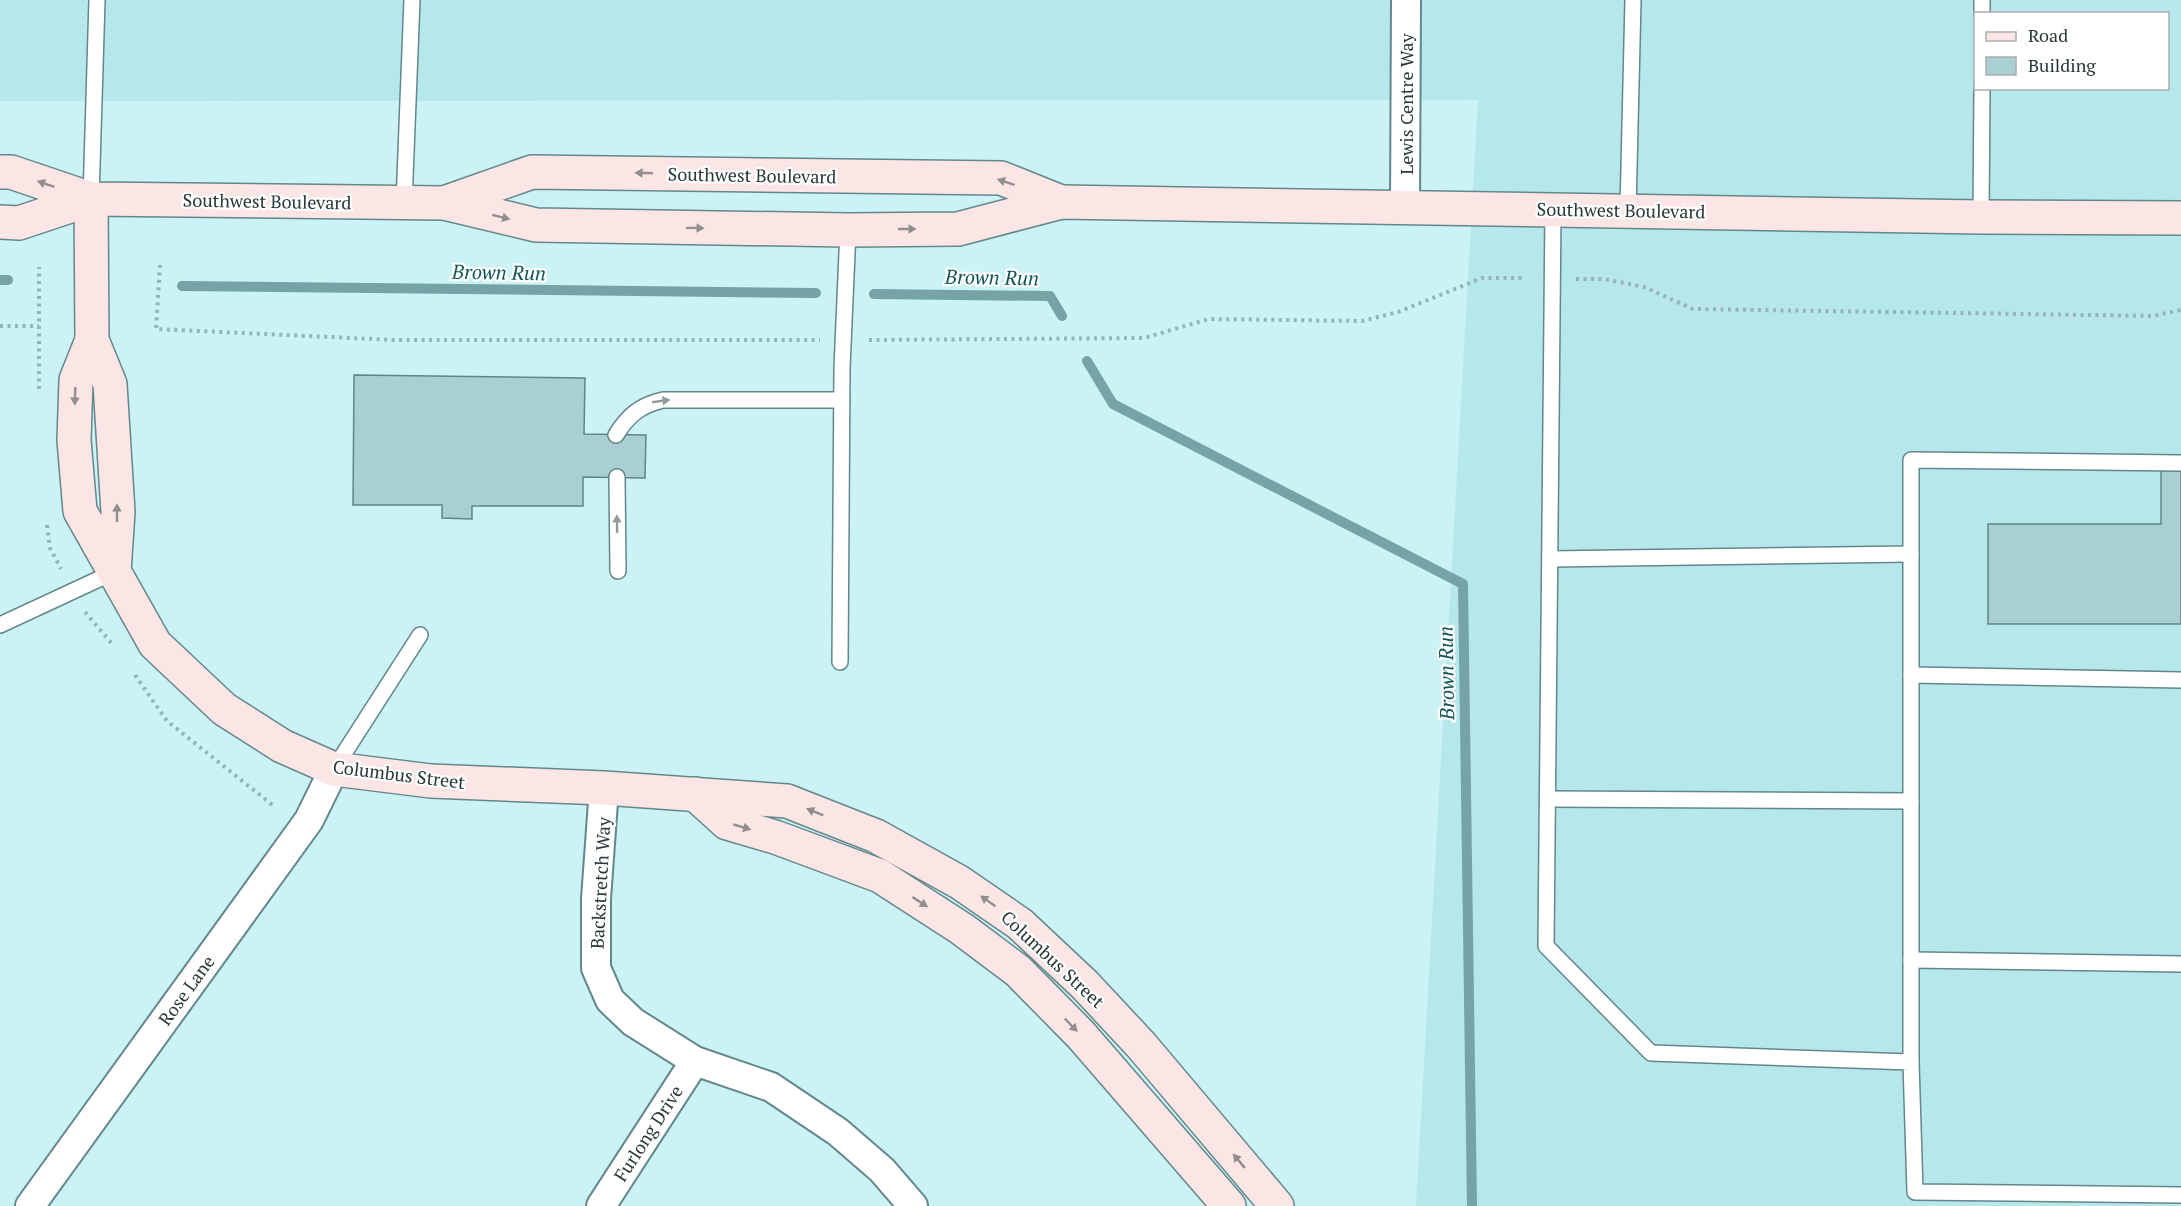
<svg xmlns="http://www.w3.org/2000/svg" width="2181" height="1206" font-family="'PT Serif',serif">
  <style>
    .built { fill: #b6e7ea; fill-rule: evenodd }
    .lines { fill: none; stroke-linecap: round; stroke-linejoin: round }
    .stream { stroke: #75a3a6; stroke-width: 10 }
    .building { fill: #a9cfd2; stroke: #618587; stroke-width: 1.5 }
    .lane-casing { stroke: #63878a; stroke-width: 18 }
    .street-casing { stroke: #63878a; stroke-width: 32 }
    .secondary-casing { stroke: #63878a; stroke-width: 36 }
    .path { stroke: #95b4b6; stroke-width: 4; stroke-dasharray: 3 4.5; stroke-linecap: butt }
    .lane { stroke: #fff; stroke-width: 15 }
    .street { stroke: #fff; stroke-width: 28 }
    .secondary { stroke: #fce5e5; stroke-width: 33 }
    .oneway { fill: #928e8e }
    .oneway2 { fill: #949b9c }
    .labels { text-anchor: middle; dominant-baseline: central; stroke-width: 4.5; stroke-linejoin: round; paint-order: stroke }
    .street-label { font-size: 18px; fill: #283738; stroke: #fff }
    .water-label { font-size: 20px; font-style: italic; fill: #0f5458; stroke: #fff }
  </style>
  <rect width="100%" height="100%" fill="#cbf2f5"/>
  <path class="built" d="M0 0H2181V1206H1416L1478 100 0 101ZM1976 14H2168V88H1976Z"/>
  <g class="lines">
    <g class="stream">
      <polyline points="0,280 8,280"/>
      <polyline points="182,286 816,293"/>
      <polyline points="874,294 1050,296 1062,316"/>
      <polyline points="1087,361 1113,404 1463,584 1472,1206"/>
    </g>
  </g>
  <g class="building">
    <polygon points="354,375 585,378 584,434 646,435 645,478 583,477 583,506 472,506 472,519 442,518 442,505 353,505"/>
    <polygon points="2161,468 2181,468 2181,624 1988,624 1988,524 2161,524"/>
  </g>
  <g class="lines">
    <defs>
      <g id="lane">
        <polyline points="1982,14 1982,0"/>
        <polyline points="91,199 97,0"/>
        <polyline points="404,203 412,0"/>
        <polyline points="1553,210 1546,946 1651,1053 1911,1062 1915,1192 2181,1195"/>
        <polyline points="1628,210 1633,0"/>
        <polyline points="1981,217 1982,88"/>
        <path d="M616 435C628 415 641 405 663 400H842"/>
        <polyline points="617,477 618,571"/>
        <polyline points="1550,559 1911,554"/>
        <polyline points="0,625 114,572"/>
        <polyline points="840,662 842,368 848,230"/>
        <polyline points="1911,675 2181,680"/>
        <polyline points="334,769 420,635"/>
        <polyline points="1548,799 1911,801"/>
        <polyline points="1911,960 2181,964"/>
        <polyline points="1911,1062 1911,460 2181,463"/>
      </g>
      <g id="street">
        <polyline points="1405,207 1406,0"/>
        <polyline points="604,788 596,899 596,968 610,1000 633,1022 695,1061 771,1087 838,1132 882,1170 913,1206"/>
        <polyline points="30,1206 309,820 334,769"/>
        <polyline points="601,1206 695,1061"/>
      </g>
      <g id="secondary">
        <polyline points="0,172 11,172 91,199 444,203 536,225 848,230 958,229 1061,202 1981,217 2181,218"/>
        <polyline points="91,199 92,340 110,384 118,512 114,572"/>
        <polyline points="444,203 532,172 1001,178 1061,202"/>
        <polyline points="0,222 19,223 91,199"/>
        <polyline points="92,340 76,380 74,440 80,511 155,644 224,709 282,746 334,769 431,781 604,788 787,801 876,836 959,882 1020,924 1085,985 1141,1045 1277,1206"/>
        <polyline points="695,794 727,823 775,837 880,876 962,929 1018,971 1081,1035 1229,1206"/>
      </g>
    </defs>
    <use href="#lane" class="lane-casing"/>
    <use href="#street" class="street-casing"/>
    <use href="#secondary" class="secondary-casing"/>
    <g class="path">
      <polyline points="160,265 156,329 394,340 820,340"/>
      <polyline points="1576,279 1604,279 1644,287 1693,309 2153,316 2181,310"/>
      <polyline points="0,326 39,326"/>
      <polyline points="869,340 1144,338 1209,319 1362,321 1398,312 1482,278 1526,278"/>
      <polyline points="39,389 39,267"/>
      <polyline points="47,525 50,548 61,569"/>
      <polyline points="85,612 113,645"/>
      <polyline points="135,675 167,721 275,807"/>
    </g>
    <use href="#lane" class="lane"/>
    <use href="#street" class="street"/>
    <use href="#secondary" class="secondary"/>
  </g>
  <defs><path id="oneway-solid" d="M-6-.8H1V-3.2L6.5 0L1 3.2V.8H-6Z" transform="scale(1.5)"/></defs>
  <g class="oneway">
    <use href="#oneway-solid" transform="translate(644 173) rotate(-179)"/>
    <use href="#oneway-solid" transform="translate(1006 182) rotate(-162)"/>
    <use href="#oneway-solid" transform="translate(46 184) rotate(-161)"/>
    <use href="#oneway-solid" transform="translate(501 217) rotate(14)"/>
    <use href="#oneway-solid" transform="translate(695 228) rotate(1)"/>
    <use href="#oneway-solid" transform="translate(907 229)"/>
    <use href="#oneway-solid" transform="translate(75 396) rotate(92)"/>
    <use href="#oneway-solid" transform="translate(117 513) rotate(-90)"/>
    <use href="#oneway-solid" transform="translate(815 812) rotate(-158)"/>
    <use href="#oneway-solid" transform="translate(742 827) rotate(16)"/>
    <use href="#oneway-solid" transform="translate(988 901) rotate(-145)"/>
    <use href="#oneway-solid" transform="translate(920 902) rotate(33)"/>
    <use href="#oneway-solid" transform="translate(1071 1025) rotate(46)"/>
    <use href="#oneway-solid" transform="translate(1239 1161) rotate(-130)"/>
  </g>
  <g class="oneway2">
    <use href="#oneway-solid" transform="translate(661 401) rotate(-8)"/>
    <use href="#oneway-solid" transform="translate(617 524) rotate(-91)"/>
  </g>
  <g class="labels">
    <g class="street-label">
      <text transform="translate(1406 104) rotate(-90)">Lewis Centre Way</text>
      <text transform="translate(752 175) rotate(1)">Southwest Boulevard</text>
      <text transform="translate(267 201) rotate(1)">Southwest Boulevard</text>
      <text transform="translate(1621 210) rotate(1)">Southwest Boulevard</text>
      <text transform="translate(399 774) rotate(7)">Columbus Street</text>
      <text transform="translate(600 883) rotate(-87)">Backstretch Way</text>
      <text transform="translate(1053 959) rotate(43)">Columbus Street</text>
      <text transform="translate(186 990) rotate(-54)">Rose Lane</text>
      <text transform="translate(648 1133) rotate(-57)">Furlong Drive</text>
    </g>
    <g class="water-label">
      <text transform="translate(499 272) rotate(1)">Brown Run</text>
      <text transform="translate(992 277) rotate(1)">Brown Run</text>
      <text transform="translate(1446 673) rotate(-91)">Brown Run</text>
    </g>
  </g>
  <rect x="1974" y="12" width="195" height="78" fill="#ffffff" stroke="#a9afaf" stroke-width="1.5"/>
  <rect x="1986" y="32" width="30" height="9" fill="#fce5e5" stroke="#a9afaf" stroke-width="1.5"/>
  <text x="2028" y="42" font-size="18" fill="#283738">Road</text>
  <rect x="1986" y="57" width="30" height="18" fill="#a9cfd2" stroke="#a9afaf" stroke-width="1.5"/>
  <text x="2028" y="72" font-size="18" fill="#283738">Building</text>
</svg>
